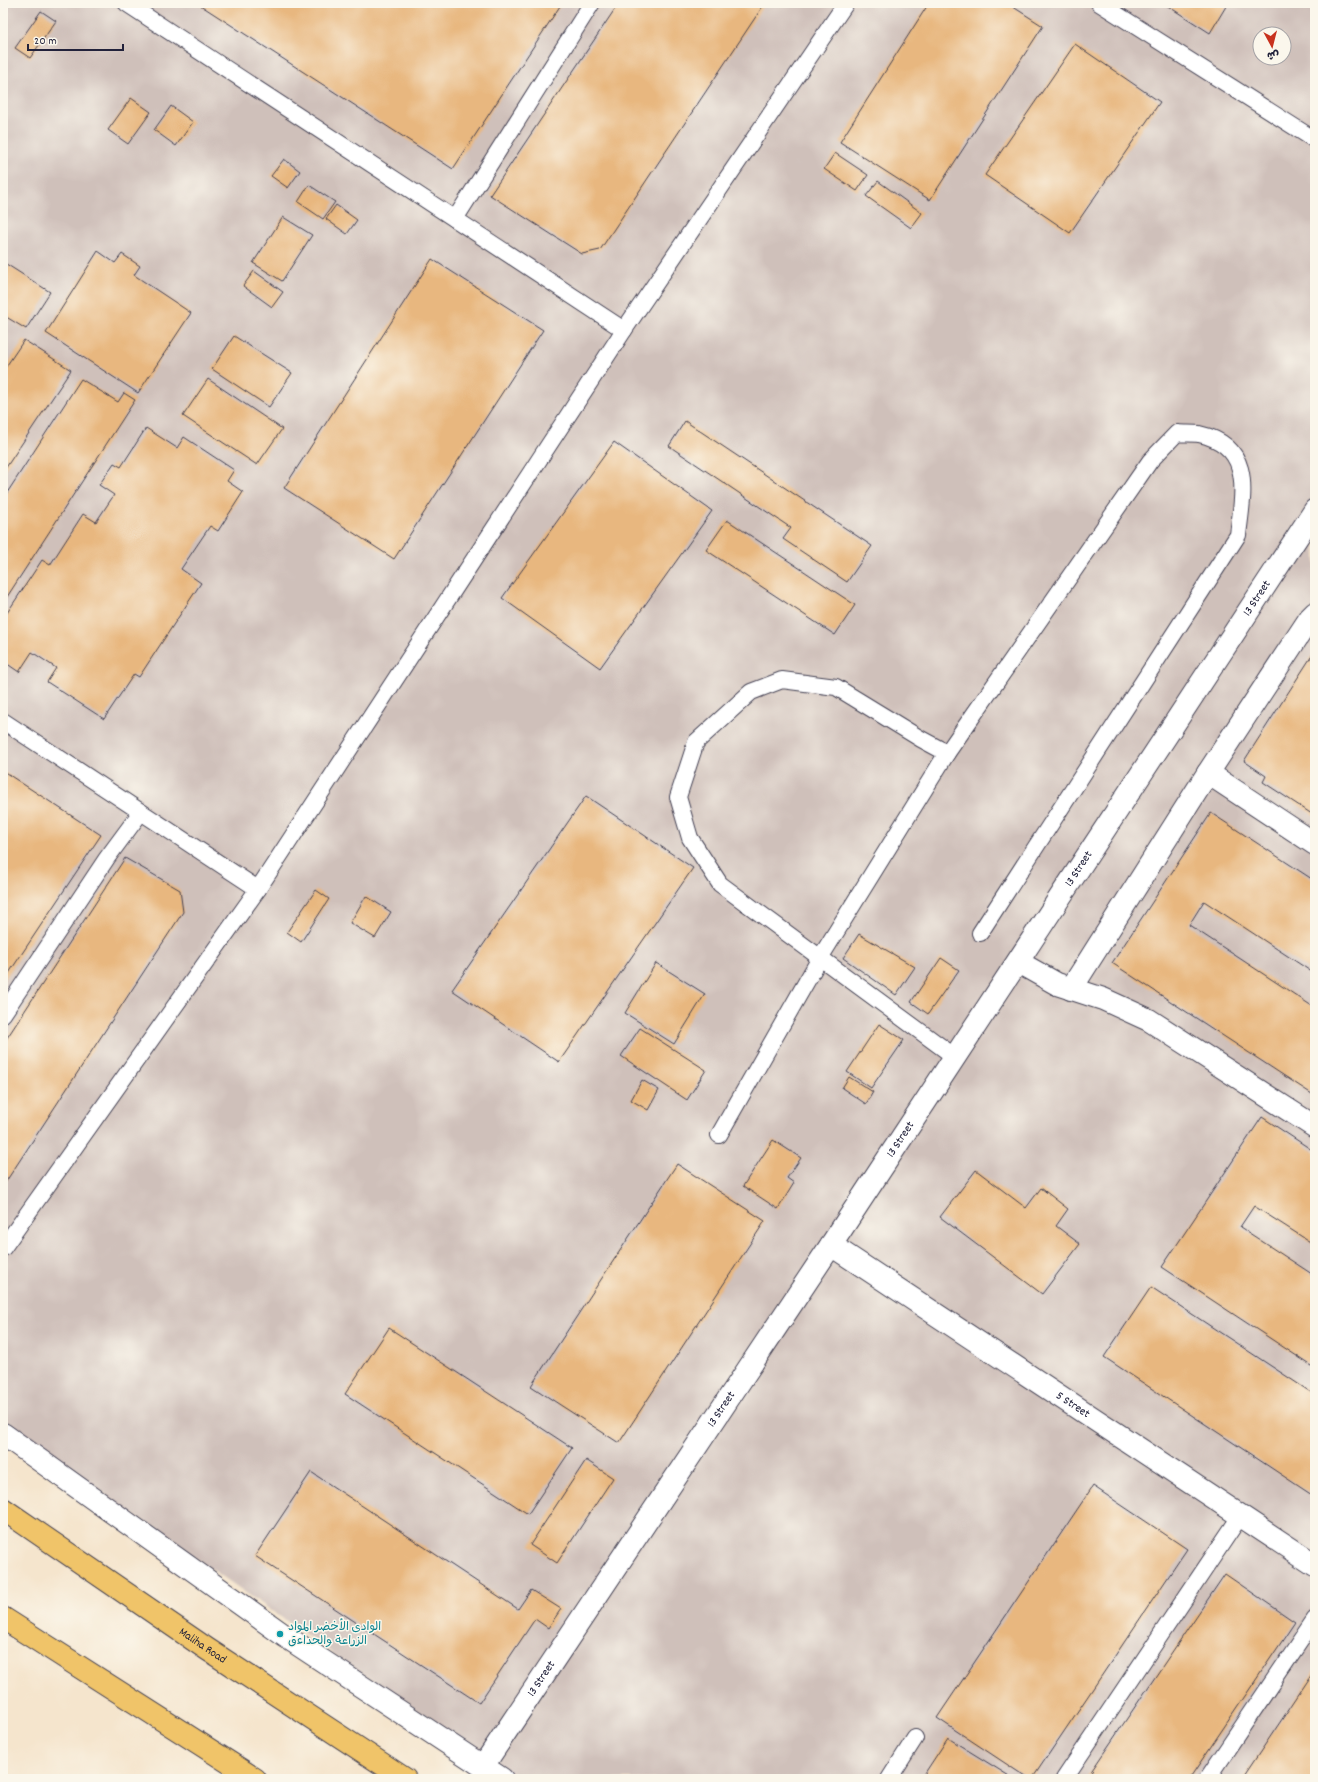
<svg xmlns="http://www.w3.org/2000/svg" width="1318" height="1782" font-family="Dekko,'Playpen Sans Arabic',sans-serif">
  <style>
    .industrial { fill: #cfc0ba; fill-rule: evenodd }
    .building { fill: #e8b77f }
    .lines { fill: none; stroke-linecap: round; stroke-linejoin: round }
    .lane-casing { stroke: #423f51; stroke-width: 18 }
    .street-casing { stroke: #423f51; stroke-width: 24 }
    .primary-casing { stroke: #423f51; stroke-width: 24 }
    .lane { stroke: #fff; stroke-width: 16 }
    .street { stroke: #fff; stroke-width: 22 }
    .primary { stroke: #f0c469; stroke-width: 22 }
    .culture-dot { fill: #0f9aa8; stroke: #fbf7ec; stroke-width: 1.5 }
    .labels { text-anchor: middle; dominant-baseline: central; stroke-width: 3; stroke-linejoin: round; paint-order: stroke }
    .street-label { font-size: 12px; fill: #22223b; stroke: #fbf7ec }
    .culture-label { font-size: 12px; fill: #0d838f; stroke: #fbf7ec; text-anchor: start }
  </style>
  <rect width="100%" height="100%" fill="#fbf7ec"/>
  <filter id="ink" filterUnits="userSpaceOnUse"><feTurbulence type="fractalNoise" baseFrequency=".025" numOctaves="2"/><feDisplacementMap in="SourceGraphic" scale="8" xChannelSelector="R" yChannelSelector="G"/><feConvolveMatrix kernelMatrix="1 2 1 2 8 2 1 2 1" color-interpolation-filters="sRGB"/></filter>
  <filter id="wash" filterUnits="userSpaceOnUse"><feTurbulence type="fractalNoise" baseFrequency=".012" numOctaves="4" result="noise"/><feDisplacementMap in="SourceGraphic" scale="16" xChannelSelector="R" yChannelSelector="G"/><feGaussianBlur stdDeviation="0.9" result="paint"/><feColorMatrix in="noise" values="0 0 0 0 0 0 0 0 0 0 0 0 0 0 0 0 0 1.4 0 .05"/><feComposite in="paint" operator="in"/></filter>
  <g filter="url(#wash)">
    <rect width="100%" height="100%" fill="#f5e5cd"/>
    <path class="industrial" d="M3 3H1315V1779H514L3 1424ZM1260 34H1284V58H1260Z"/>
    <g id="blocks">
      <g class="building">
        <polygon points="197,3 562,3 453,169"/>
        <polygon points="619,3 765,3 600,250 582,254 490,195"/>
        <polygon points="929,3 1007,3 1043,26 930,200 840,142"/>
        <polygon points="1163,3 1228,3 1210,33"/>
        <polygon points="41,11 56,21 30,58 15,48"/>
        <polygon points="1075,44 1160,102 1070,233 985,175"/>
        <polygon points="131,98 151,112 128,144 108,130"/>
        <polygon points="171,106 193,122 176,146 154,130"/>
        <polygon points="835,153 868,175 857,191 824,169"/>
        <polygon points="284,159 300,171 288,188 271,176"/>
        <polygon points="878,181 922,213 911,228 866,196"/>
        <polygon points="309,185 335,202 323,219 298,202"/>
        <polygon points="336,205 357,220 347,234 326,219"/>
        <polygon points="283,217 312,235 282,281 253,263"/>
        <polygon points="98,251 115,263 122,254 140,266 134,275 191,313 138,393 46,333"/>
        <polygon points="432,259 543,330 394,559 284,488"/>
        <polygon points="3,262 50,292 26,329 3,315"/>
        <polygon points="254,271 283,292 272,307 243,286"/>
        <polygon points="234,336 292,373 269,407 212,369"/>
        <polygon points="24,340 71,370 3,472 3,371"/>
        <polygon points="81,379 118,402 124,393 135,400 3,603 3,499"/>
        <polygon points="208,379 282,429 257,465 183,416"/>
        <polygon points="685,421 872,546 847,582 783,539 791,528 669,446"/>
        <polygon points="146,428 177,448 184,437 234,470 227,481 243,492 218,531 210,526 181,569 201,583 139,677 134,674 104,719 47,682 56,668 32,652 19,672 3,661 3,619 42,560 50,565 83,514 96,522 114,495 99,485 114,463 121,467"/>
        <polygon points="614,442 712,511 600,668 502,598"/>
        <polygon points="727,520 855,605 835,635 706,550"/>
        <polygon points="1315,651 1315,721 1312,725 1315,727 1315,816 1263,782 1266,776 1244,761"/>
        <polygon points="3,771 101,835 3,982"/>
        <polygon points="586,796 693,868 559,1062 452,990"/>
        <polygon points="1211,813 1315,881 1315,974 1204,901 1189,925 1315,1008 1315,1096 1112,963"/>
        <polygon points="125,858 180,890 183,912 3,1186 3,1044"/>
        <polygon points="316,890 329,899 301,942 287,932"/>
        <polygon points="366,896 391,912 375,938 350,923"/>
        <polygon points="859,934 915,967 896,995 843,958"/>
        <polygon points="941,958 959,970 928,1014 911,1002"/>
        <polygon points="656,963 705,994 674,1044 625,1013"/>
        <polygon points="879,1024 904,1040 871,1088 847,1072"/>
        <polygon points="640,1028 706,1070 687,1100 621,1056"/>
        <polygon points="849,1077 873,1092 866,1104 842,1088"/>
        <polygon points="642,1080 659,1090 648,1110 631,1100"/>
        <polygon points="1262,1117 1315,1152 1315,1245 1254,1206 1240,1227 1315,1276 1315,1368 1162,1267"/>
        <polygon points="773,1140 801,1158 787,1178 794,1183 778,1209 743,1186"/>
        <polygon points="677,1164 765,1221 619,1443 531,1386"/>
        <polygon points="976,1170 1026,1208 1041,1188 1068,1209 1056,1226 1080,1244 1042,1294 940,1217"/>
        <polygon points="1151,1287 1315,1395 1315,1497 1104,1357"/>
        <polygon points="389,1328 572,1448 528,1514 345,1394"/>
        <polygon points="586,1460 613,1478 557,1563 530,1545"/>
        <polygon points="311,1472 518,1609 531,1590 561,1609 548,1628 535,1619 479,1703 255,1556"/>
        <polygon points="1093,1486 1187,1549 1032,1779 1029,1779 937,1718"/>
        <polygon points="1225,1574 1295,1622 1189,1779 1086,1779"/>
        <polygon points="1315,1670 1315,1779 1242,1779"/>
        <polygon points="948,1738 1014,1779 921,1779"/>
      </g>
    </g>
  </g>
  <g filter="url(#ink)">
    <use href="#blocks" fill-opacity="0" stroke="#423f51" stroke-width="1"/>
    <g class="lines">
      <defs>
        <g id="lane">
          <polyline points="126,3 624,330"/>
          <polyline points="1099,3 1315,140"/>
          <polyline points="455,219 592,3"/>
          <polyline points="3,721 258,889"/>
          <polyline points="3,1014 107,858 141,812"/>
          <path d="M955 1057 720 884 690 838 678 797 696 742 751 692 782 680 836 687 921 739 947 753 1150 461 1177 433C1184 434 1192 433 1199 434 1254 446 1243 493 1238 535L980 933"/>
          <polyline points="719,1135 820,958 947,753"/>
          <polyline points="3,1248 258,889 624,330 846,3"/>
          <polyline points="889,1779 915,1738"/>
          <polyline points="1064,1779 1241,1515"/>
          <polyline points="1207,1779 1315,1619"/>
        </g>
        <g id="street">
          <polyline points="1208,773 1315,844"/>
          <polyline points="1018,962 1057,984 1103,999 1149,1020 1315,1127"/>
          <polyline points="1071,989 1208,773 1310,618 1315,613"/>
          <path id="s1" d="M831 1245 1315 1565"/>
          <polyline points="3,1434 285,1636 502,1779"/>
          <path id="s2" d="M483 1766 831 1245 1315 510"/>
        </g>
        <g id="primary">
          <path id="s3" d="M3 1509 207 1649 405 1779"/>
          <polyline points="3,1618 255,1779"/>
        </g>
      </defs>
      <use href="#lane" class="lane-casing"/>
      <use href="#street" class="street-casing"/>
      <use href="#primary" class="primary-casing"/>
      <use href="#lane" class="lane"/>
      <use href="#street" class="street"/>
      <use href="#primary" class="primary"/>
    </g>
  </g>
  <circle class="culture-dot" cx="280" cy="1634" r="4"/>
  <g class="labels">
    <g class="street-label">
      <text stroke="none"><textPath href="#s2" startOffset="1401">13 Street</textPath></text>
      <text stroke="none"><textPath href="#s2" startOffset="1077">13 Street</textPath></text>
      <text stroke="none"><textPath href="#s2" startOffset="753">13 Street</textPath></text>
      <text stroke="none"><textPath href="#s1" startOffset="290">5 Street</textPath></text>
      <text stroke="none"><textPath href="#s2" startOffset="429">13 Street</textPath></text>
      <text stroke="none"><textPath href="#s3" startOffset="242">Maliha Road</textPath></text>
      <text stroke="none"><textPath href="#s2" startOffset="105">13 Street</textPath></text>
    </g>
    <g class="culture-label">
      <text x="288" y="1627">الوادى الأخضر المواد<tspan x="288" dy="14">الزراعة والحداءق</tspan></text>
    </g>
  </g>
  <rect width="1318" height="1782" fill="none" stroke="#fbf7ec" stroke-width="16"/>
  <g transform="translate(1272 46) rotate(173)"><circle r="19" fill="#fbf7ec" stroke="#a4a2a5"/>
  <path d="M0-3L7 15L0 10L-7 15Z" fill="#c8321e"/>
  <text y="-6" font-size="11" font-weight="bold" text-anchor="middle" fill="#22223b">ش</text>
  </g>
  <path d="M28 44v6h95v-6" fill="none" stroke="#22223b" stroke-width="2"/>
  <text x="34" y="44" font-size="12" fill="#22223b" stroke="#fbf7ec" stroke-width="3" paint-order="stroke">20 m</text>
</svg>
